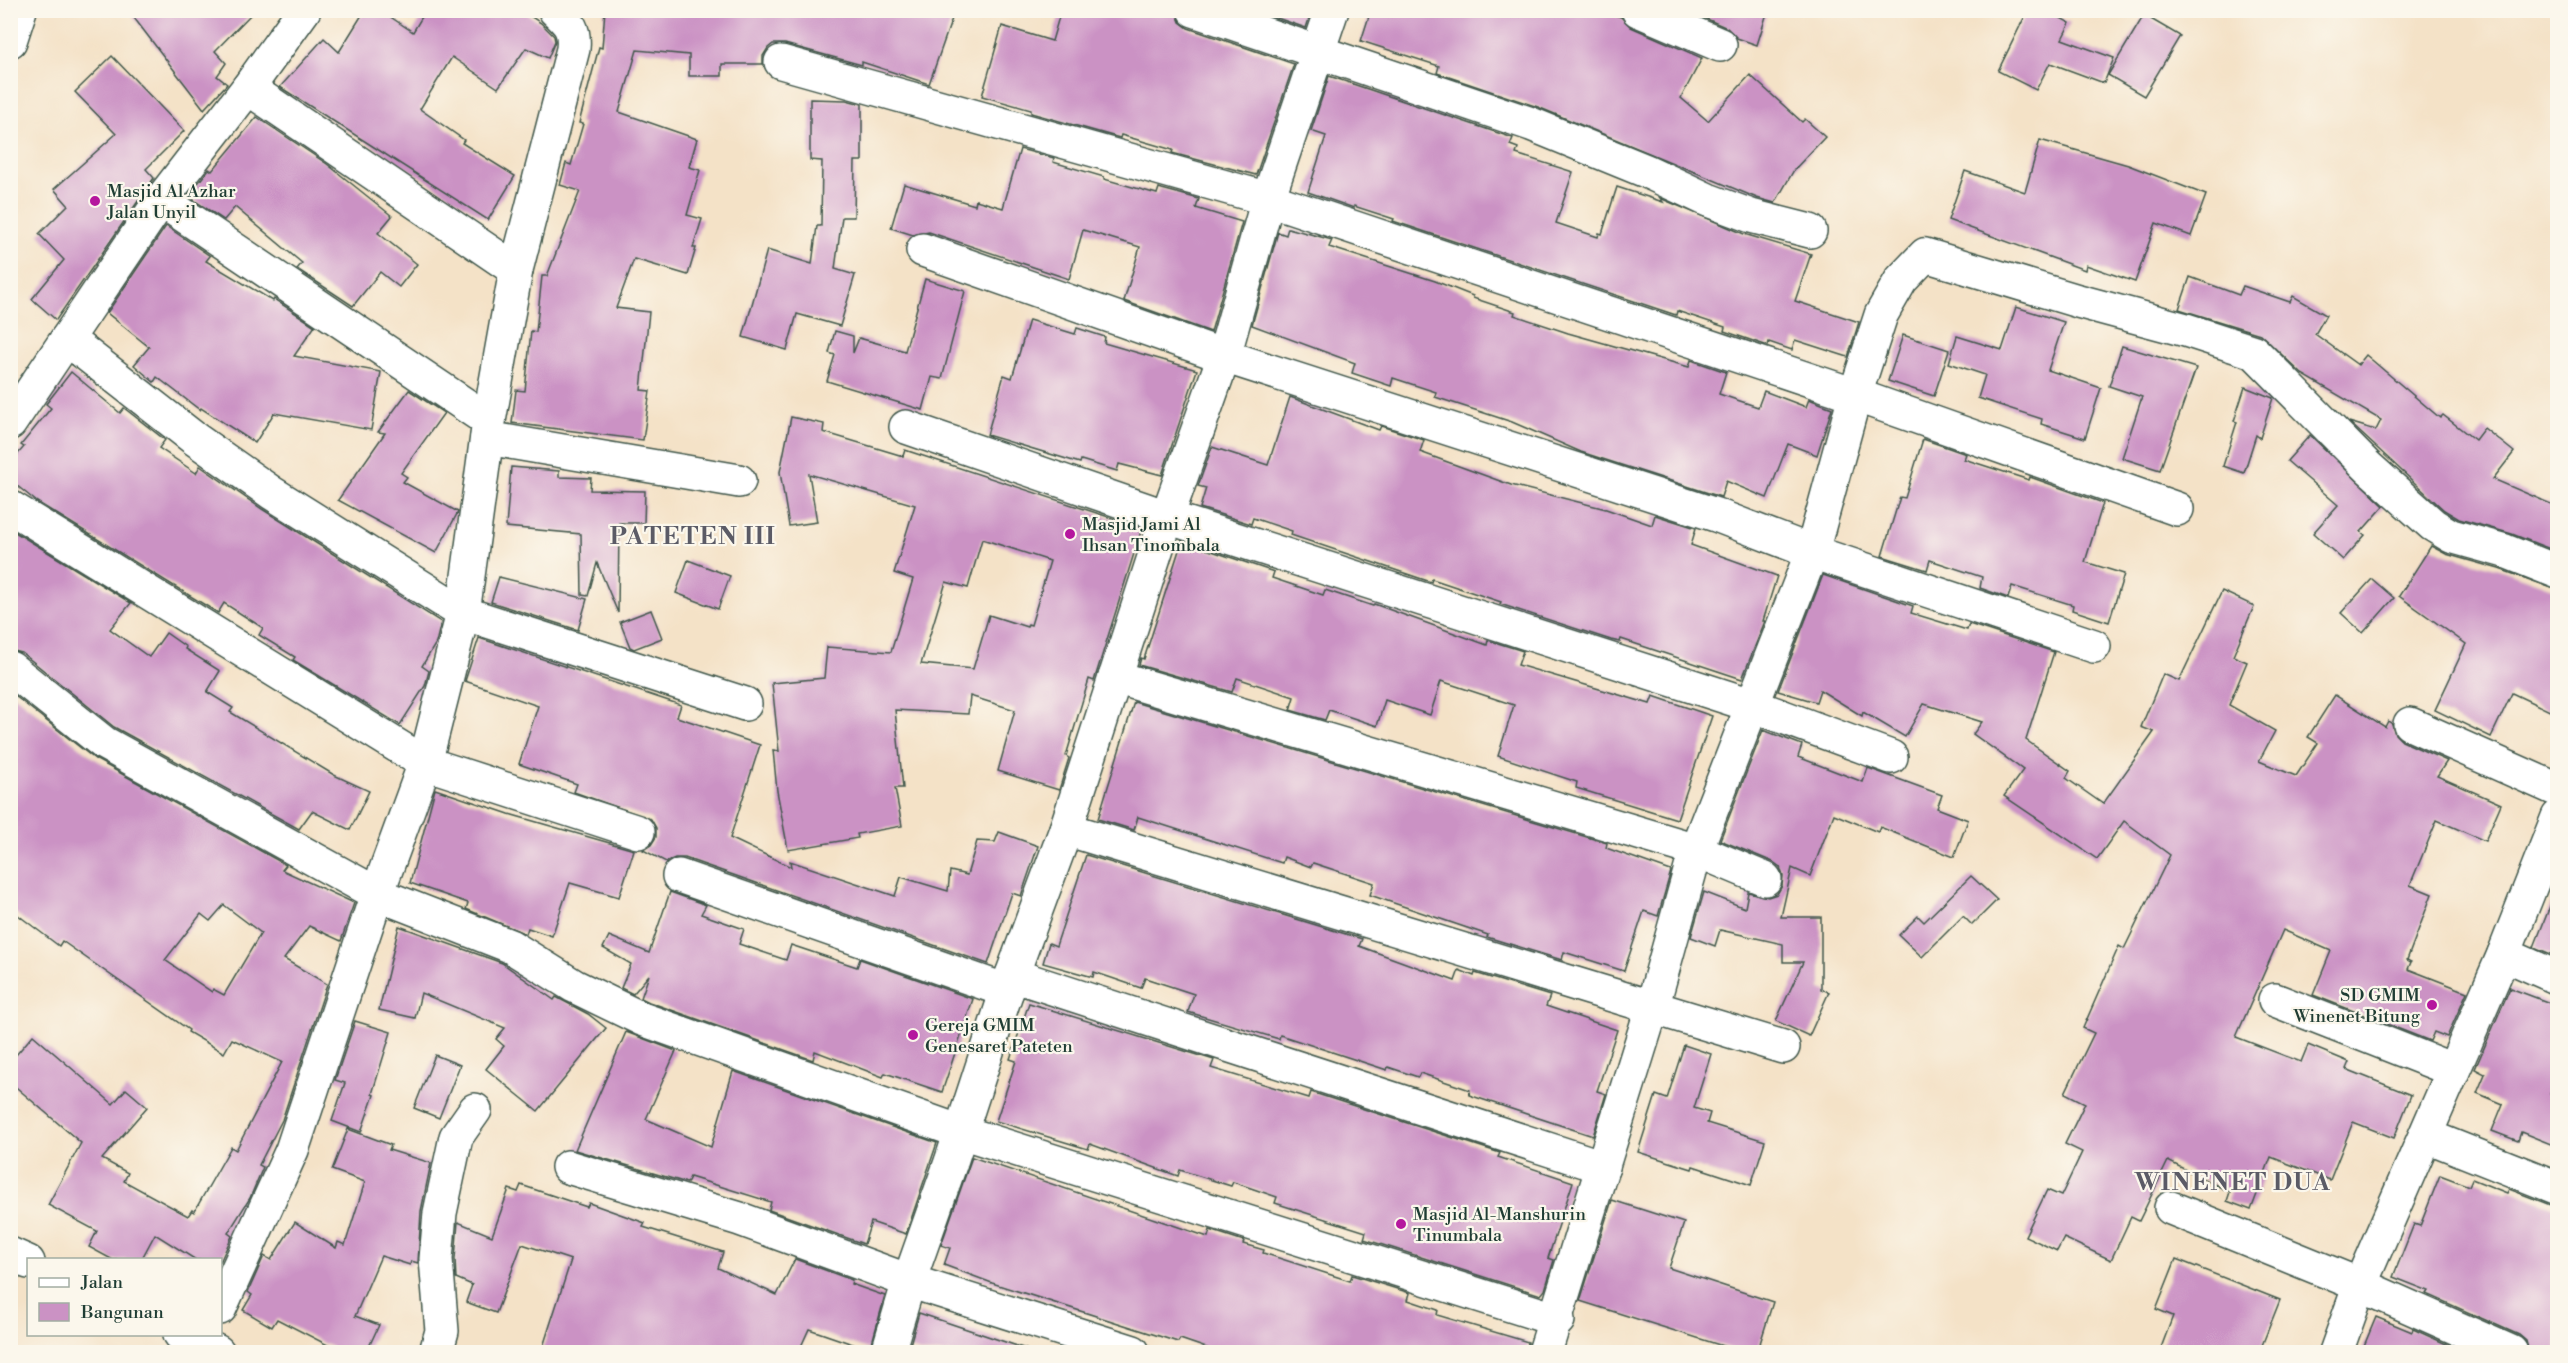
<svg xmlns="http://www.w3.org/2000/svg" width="2568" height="1363" font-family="'Libre Bodoni',serif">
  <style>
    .building { fill: #cb92c4; fill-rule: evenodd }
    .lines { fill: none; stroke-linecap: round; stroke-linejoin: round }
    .street-casing { stroke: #3f564a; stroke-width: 36 }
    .secondary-casing { stroke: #3f564a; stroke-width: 36 }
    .highway-casing { stroke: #3f564a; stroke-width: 36 }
    .street { stroke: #fff; stroke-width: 33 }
    .secondary { stroke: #fff; stroke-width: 33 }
    .highway { stroke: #fff; stroke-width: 33 }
    .poi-dot { fill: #b5179e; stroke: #fbf7ec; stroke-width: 2 }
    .labels { text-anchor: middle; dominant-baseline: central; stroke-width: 4.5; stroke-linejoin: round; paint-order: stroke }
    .poi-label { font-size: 18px; fill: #1f3d34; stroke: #fbf7ec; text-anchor: start }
    .district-label { font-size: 24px; font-weight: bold; letter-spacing: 1.5px; fill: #5b5b66; stroke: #fbf7ec }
  </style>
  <rect width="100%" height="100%" fill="#fbf7ec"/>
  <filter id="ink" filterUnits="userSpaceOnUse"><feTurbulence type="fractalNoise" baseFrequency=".0167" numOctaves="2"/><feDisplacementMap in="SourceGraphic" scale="12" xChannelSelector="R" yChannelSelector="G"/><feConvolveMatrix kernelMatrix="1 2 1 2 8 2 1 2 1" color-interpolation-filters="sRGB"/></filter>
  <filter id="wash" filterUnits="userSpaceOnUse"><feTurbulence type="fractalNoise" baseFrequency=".008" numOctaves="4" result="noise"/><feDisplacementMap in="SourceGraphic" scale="24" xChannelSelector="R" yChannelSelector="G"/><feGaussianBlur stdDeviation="1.35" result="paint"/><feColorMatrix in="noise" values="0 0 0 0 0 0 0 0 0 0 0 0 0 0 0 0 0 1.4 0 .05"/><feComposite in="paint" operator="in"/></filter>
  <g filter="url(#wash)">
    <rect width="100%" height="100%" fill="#f4e2c7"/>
    <g id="blocks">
      <g class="building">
        <polygon points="128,10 255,10 215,51 226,63 217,76 227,84 204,109"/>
        <polygon points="365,10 380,10 413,32 426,10 521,10 541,23 554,36 555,41 548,58 526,48 498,88 452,57 420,109 464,140 462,143 515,176 488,220 280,87 324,38 339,52"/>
        <polygon points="605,10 955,10 929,84 862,62 862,65 785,44 773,44 768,48 763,56 763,64 722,64 722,76 689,76 689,55 637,50 619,112 697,139 689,167 700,170 687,215 702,219 693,248 696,248 688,275 634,259 616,308 649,312 641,390 650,391 643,440 512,423 516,390 525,391 531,331 536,332 542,276 547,276 580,191 560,185 566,163 571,165 583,124 579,123 599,47 602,48"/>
        <polygon points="1061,10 1176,10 1180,22 1188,28 1294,64 1256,175 1172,153 1173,150 1121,135 1120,138 1031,113 1031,110 982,96 1002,26 1052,41"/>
        <polygon points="1254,10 1312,10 1306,28"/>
        <polygon points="1371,10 1600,10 1621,17 1631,27 1702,58 1681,98 1708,121 1750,75 1802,122 1805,119 1825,137 1794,170 1775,203 1757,198 1538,107 1437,73 1439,66 1361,41"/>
        <polygon points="1687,10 1768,10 1757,45 1737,38 1727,28"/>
        <polygon points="2028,10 2046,10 2070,23 2062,39 2114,58 2104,83 2050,63 2036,90 1998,71"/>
        <polygon points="2144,15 2180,36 2144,96 2108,75"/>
        <polygon points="112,56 184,131 146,169 154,178 56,320 32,299 64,260 39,234 68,205 54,189 116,134 75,92"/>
        <polygon points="1329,76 1513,138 1510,145 1518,148 1516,154 1573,172 1556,223 1598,237 1599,233 1602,234 1617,187 1663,202 1660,198 1744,234 1811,254 1795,301 1859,322 1848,357 1795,340 1792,350 1769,342 1768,346 1724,331 1725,327 1677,311 1676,315 1393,221 1394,219 1354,206 1354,208 1308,192 1326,136 1311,131"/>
        <polygon points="810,99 846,100 862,104 862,161 855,161 854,217 842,217 835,269 855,275 840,326 797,314 787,350 743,337 767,250 812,264 817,226 821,226 822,161 810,160"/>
        <polygon points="257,117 327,164 392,216 378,233 417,264 399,287 380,272 353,306 297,269 302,263 235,207 224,220 188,196 209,169 212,171"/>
        <polygon points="2040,140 2128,165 2206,195 2191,236 2156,223 2135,282 2086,265 2085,270 1948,220 1965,171 2025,192"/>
        <polygon points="1020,149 1054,158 1053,162 1104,177 1104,179 1157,194 1159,188 1162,189 1199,199 1196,208 1242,222 1211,332 1124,301 1140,247 1083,230 1069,279 929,232 913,235 891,228 904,184 975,205 976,200 1003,208"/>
        <polygon points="166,226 210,256 206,261 273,301 274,299 315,326 294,356 381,372 371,430 274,413 255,443 201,408 200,410 157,377 154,382 134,365 149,347 107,313"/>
        <polygon points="1288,228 1332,240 1329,247 1435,281 1473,296 1473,298 1515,312 1514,315 1568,333 1689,367 1691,360 1726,372 1719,394 1758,407 1764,391 1806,407 1809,399 1832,408 1817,455 1788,444 1767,498 1726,481 1721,497 1581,452 1512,422 1435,397 1436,392 1393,378 1391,386 1352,373 1355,363 1252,325 1278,232 1286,235"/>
        <polygon points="2190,277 2239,295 2243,286 2290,302 2293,296 2326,315 2315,334 2358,365 2366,355 2440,418 2443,415 2475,440 2484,428 2514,452 2493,479 2558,507 2558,552 2512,534 2459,519 2444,510 2349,422 2376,430 2381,420 2302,374 2260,334 2179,309"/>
        <polygon points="925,279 965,291 942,379 932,377 923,410 827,381 835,355 829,353 835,331 853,336 853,353 859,338 905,351"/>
        <polygon points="2016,307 2064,322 2048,370 2101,388 2085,438 2041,424 2042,419 1978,398 1985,375 1949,363 1957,336 2002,350"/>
        <polygon points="1029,320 1075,334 1077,328 1105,337 1104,343 1197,370 1162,475 1119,464 1117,471 1081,460 1080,463 987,435 1004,375 1012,378"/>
        <polygon points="1903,335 1949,350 1934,396 1888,381"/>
        <polygon points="2122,346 2196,368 2160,470 2122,458 2142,397 2109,386"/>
        <polygon points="71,372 120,413 124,408 165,440 159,448 196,473 200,466 262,509 441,622 436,643 422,666 429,671 425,686 400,725 293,660 295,657 259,635 263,628 224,603 218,613 37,502 10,480 10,463 24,447 21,445 51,408 46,404"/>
        <polygon points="2245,387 2273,398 2260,438 2256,435 2244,473 2223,466 2237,422 2234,421"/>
        <polygon points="409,390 444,413 401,473 407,477 403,482 458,512 436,553 338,500 385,433 378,432"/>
        <polygon points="1290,397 1379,430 1381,426 1424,440 1420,452 1511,485 1606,509 1652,525 1655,515 1696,528 1691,545 1777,576 1763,621 1765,621 1742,679 1621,639 1620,642 1611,640 1500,604 1501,602 1432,579 1431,582 1291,535 1292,531 1253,518 1251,524 1200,508 1206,488 1198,486 1212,447 1268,465"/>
        <path d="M791 417 824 424 823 432 903 456 905 450 1142 528 1094 681 1089 679 1066 756 1069 758 1059 790 998 771 1015 710 970 696 968 714 895 710 903 788H895L902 826 857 834 858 838 788 850 777 791 773 750 779 751 772 683 824 678 827 647 891 652 913 579 894 573 915 505 809 474 817 522 789 526 780 472ZM982 539 1050 561 1031 625 1028 624 1027 627 989 615 973 669 921 664 946 582 968 588Z"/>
        <polygon points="2310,435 2384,506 2361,532 2365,535 2343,560 2313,533 2338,505 2287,461"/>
        <polygon points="1923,439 1966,454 1964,459 2029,480 2030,477 2103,503 2085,562 2124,574 2109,622 2072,610 2073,605 2012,586 2008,598 1980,588 1982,577 1930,560 1927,570 1882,556 1900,497 1905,498"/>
        <polygon points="511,467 559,471 559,477 591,478 590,490 645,491 644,523 619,523 618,613 597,563 588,596 582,595 581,534 506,527"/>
        <polygon points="10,529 131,603 110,629 149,657 166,633 186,647 185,649 220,671 207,692 233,708 230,712 334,775 369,791 350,830 312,811 299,829 114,727 22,653 10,650"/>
        <polygon points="1182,541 1274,572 1272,578 1323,595 1325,590 1373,606 1374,604 1487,645 1488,640 1523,651 1518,665 1650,704 1653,696 1712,716 1677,819 1576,788 1577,782 1498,756 1514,705 1441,681 1430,715 1385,700 1377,726 1329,710 1325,720 1290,710 1294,697 1237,678 1232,692 1139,665 1141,658 1144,659"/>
        <polygon points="2431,546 2446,554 2499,569 2558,590 2558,715 2512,693 2491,737 2435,710 2466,644 2399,596"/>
        <polygon points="688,560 730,576 718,609 676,593"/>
        <polygon points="1823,575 1913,606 1911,613 1967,630 1969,624 2054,652 2026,740 2070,771 2066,778 2103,804 2154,732 2141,727 2163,674 2179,681 2222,591 2254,606 2233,656 2247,662 2229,705 2275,731 2259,761 2296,776 2318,743 2308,737 2335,695 2385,727 2388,721 2392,724 2395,734 2402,741 2447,761 2437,776 2501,804 2485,841 2437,820 2410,885 2432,894 2407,960 2411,962 2408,969 2467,992 2447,1037 2434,1032 2430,1041 2313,995 2331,951 2283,930 2236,1037 2301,1062 2308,1045 2349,1062 2346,1069 2411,1095 2394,1138 2353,1122 2330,1180 2271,1157 2251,1210 2227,1201 2230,1192 2168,1161 2139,1221 2131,1217 2111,1260 2064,1238 2057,1251 2025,1236 2047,1190 2061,1196 2082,1152 2065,1144 2085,1103 2065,1093 2094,1033 2083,1028 2119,946 2124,949 2170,855 2124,821 2097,859 2004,796 2023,770 1973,734 1982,722 1924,704 1905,737 1863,712 1862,716 1820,690 1816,702 1778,691"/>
        <polygon points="499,577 587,599 578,630 491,602"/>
        <polygon points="2372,579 2394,598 2363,633 2341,613"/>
        <polygon points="651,610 662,638 634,649 630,647 620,622"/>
        <polygon points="479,638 681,705 677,717 760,745 730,838 791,867 790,861 895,896 901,877 948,891 950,871 967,875 977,841 995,842 999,832 1038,846 1021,896 1012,893 988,964 685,858 675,858 666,862 643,850 651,845 656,837 656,828 651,819 574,792 577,784 519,764 538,706 465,681"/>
        <path d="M10 692 95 759 286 865 282 870 354 903 341 941 309 926 284 959 327 984 282 1120 259 1165 263 1167 250 1198 228 1233 232 1236 220 1262V1260H196L155 1234 141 1260H113L89 1247 97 1231 48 1205 81 1143 10 1082V1062L33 1035 113 1104 126 1089 147 1107 102 1159 128 1173 124 1181 188 1216 192 1210 194 1212 231 1147 236 1150 282 1062 232 1039 224 1053 188 1032 189 1030 62 941 59 946 10 909ZM224 905 261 933 224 995 213 989 212 992 165 960 201 914 210 921Z"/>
        <polygon points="1134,702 1607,843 1606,848 1671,871 1658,916 1644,911 1624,971 1564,952 1562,960 1487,937 1488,935 1370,895 1374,883 1313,863 1311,867 1284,857 1282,863 1138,817 1134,830 1098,819"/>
        <polygon points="1763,730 1802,745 1798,757 1863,782 1868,768 1942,795 1937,808 1968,820 1954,857 1880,827 1878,832 1834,814 1810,876 1792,868 1781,917 1821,917 1821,989 1829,992 1809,1036 1776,1021 1803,962 1783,962 1783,944 1720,930 1715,946 1691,937 1704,892 1745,908 1748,892 1768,897 1777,894 1782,886 1783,876 1780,867 1773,862 1720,840"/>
        <polygon points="435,789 509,814 634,850 619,897 570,883 552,936 528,928 526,934 466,909 468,903 410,883"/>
        <polygon points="1086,855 1362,939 1359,946 1455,981 1459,970 1474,976 1475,973 1550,996 1546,1006 1617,1030 1597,1091 1606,1094 1593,1136 1469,1095 1470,1090 1420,1073 1418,1077 1388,1067 1387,1070 1280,1035 1279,1039 1188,1012 1194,994 1145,978 1141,988 1094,972 1093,977 1043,963 1049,943 1056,946"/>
        <polygon points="1971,876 1997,900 1972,925 1963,916 1922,957 1899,935 1918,916 1924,922"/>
        <polygon points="2556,891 2558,891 2558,957 2534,947"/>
        <polygon points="670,892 706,905 701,914 744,929 739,944 786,960 791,945 857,967 860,959 973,999 942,1092 885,1073 883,1077 815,1051 813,1060 649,1002 641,998 649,975 633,994 621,988 631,964 603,948 609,936 649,953"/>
        <polygon points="399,926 502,963 554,1000 556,997 588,1014 606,1028 538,1111 486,1069 504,1046 496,1039 505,1028 421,993 415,1018 379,1010"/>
        <polygon points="2510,988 2558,1006 2558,1075 2550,1094 2558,1096 2558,1147 2521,1132 2518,1141 2492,1131 2503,1104 2477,1093 2485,1074 2475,1069"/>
        <polygon points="1029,1003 1214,1060 1211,1068 1309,1098 1311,1092 1500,1153 1498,1157 1573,1182 1548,1258 1554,1260 1545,1290 1541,1295 1364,1239 1366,1232 1275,1203 1277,1197 1233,1182 1231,1186 1180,1170 1178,1176 1090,1144 1088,1149 996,1121 1016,1061 1010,1059"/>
        <polygon points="355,1021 391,1032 372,1094 374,1095 361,1132 332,1121 345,1083 335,1080"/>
        <polygon points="626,1032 676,1051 646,1119 711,1147 733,1071 937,1143 906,1234 871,1222 864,1244 769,1210 771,1202 690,1177 687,1183 575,1150"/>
        <polygon points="1684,1045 1711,1054 1694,1108 1710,1113 1707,1123 1765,1141 1751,1185 1693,1166 1692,1169 1638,1152 1656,1095 1667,1099"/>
        <polygon points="435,1055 460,1065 439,1118 414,1108"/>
        <polygon points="348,1129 391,1145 389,1150 431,1163 421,1211 418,1263 411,1261 410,1265 381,1256 355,1316 379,1325 366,1353 343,1353 277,1319 272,1327 243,1310 252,1295 248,1292 264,1256 271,1260 295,1222 336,1248 338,1242 345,1245 365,1182 332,1170"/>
        <polygon points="972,1157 1208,1237 1210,1230 1244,1241 1243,1244 1264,1250 1263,1253 1350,1281 1352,1275 1410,1293 1408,1300 1438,1310 1437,1315 1528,1342 1527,1353 1221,1353 1180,1339 1178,1342 992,1283 944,1265 950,1248 941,1245"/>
        <polygon points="2440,1175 2469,1186 2472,1179 2507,1193 2509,1189 2558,1208 2558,1353 2529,1353 2526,1341 2519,1335 2427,1294 2429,1291 2393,1277 2414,1224 2420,1226"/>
        <polygon points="521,1185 587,1207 589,1203 645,1223 643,1227 723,1252 718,1268 777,1295 795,1259 852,1280 851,1284 885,1296 870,1350 809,1329 798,1353 541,1353 571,1260 522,1244 496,1313 466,1302 472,1285 456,1278 455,1259 458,1222 492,1236 509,1189 518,1192"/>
        <polygon points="1612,1200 1684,1223 1669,1268 1773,1302 1757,1353 1745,1353 1580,1301"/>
        <polygon points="2176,1259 2280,1300 2259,1353 2159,1353 2173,1316 2156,1309"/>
        <polygon points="919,1313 1026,1349 1026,1353 922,1353 909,1348"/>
        <polygon points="2376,1317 2412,1332 2413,1329 2466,1353 2361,1353"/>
      </g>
    </g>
  </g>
  <g filter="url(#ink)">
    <use href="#blocks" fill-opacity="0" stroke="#3f564a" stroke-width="1.5"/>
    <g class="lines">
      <defs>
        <g id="street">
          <path d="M555 10C570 24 575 29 573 49L516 270 489 421 463 613 745 704"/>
          <polyline points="1194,10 1531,124 1646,171 1708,200 1751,216 1810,231"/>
          <polyline points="1638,10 1720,45"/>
          <polyline points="781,62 1268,199 1855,395 2177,509"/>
          <polyline points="248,88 516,270"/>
          <polyline points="161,200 489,421"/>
          <polyline points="923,250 1224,356 1716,515 1812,552 2094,646"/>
          <polyline points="67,339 195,439 272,493 463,613 425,763 377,894 292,1150 220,1308"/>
          <polyline points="10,423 161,200 248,88 304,10"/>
          <polyline points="906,427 1167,517 1751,705 1891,757"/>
          <polyline points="487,438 739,481"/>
          <polyline points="10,507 425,763 638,832"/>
          <polyline points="10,668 104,743 377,894 510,946 574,986 642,1019 961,1132 1558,1320"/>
          <polyline points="1115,677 1696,850 1765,879"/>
          <polyline points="2410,724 2558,790"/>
          <polyline points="1066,829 1783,1047"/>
          <polyline points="679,876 1007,991"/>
          <polyline points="2504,954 2558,978"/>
          <polyline points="1012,975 1603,1167"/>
          <polyline points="2275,1000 2453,1070"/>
          <polyline points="2427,1136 2558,1188"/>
          <polyline points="568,1167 740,1219 909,1281 1133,1352"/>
          <polyline points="2171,1208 2360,1285 2511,1352"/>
          <polyline points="436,1352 442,1331 436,1259 440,1213 456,1137 475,1110"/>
          <polyline points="888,1352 909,1281 951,1162 1012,975 1066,829 1167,517 1224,356 1268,199 1332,10"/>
          <polyline points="1545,1352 1652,1008 1696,850 1812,552 1855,395 1881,315 1901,280 1925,255 2078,301 2186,330 2254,352 2368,467 2433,525 2451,536 2505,551 2558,572"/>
          <polyline points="2336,1352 2360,1285 2504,954 2558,817"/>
        </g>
        <g id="secondary">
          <polyline points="10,1254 28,1262"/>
          <polyline points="180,1334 218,1352"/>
        </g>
        <polyline id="highway" points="10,41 20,10"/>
      </defs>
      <use href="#street" class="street-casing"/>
      <use href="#secondary" class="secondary-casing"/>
      <use href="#highway" class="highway-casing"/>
      <use href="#street" class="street"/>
      <use href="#secondary" class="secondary"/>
      <use href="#highway" class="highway"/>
    </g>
  </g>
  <g class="poi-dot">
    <circle cx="95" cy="201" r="6"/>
    <circle cx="1070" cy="534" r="6"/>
    <circle cx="2432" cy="1005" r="6"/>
    <circle cx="913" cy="1035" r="6"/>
    <circle cx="1401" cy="1224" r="6"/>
  </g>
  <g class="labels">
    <g class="poi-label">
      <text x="107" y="191">Masjid Al Azhar<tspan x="107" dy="21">Jalan Unyil</tspan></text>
      <text x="1082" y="524">Masjid Jami Al<tspan x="1082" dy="21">Ihsan Tinombala</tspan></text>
      <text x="2420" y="995" text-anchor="end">SD GMIM<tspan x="2420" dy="21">Winenet Bitung</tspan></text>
      <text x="925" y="1025">Gereja GMIM<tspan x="925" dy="21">Genesaret Pateten</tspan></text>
      <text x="1413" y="1214">Masjid Al-Manshurin<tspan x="1413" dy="21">Tinumbala</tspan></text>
    </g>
    <g class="district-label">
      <text x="693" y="537">PATETEN III</text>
      <text x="2233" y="1183">WINENET DUA</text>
    </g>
  </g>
  <rect width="2568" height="1363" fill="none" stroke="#fbf7ec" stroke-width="36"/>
  <rect x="27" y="1258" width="195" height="78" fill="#fbf7ec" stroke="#a3ada2" stroke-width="1.5"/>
  <rect x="39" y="1278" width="30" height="9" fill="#ffffff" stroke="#a3ada2" stroke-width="1.5"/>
  <text x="81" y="1288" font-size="18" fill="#1f3d34">Jalan</text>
  <rect x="39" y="1303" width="30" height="18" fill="#cb92c4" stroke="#a3ada2" stroke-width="1.5"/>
  <text x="81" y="1318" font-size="18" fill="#1f3d34">Bangunan</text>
</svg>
